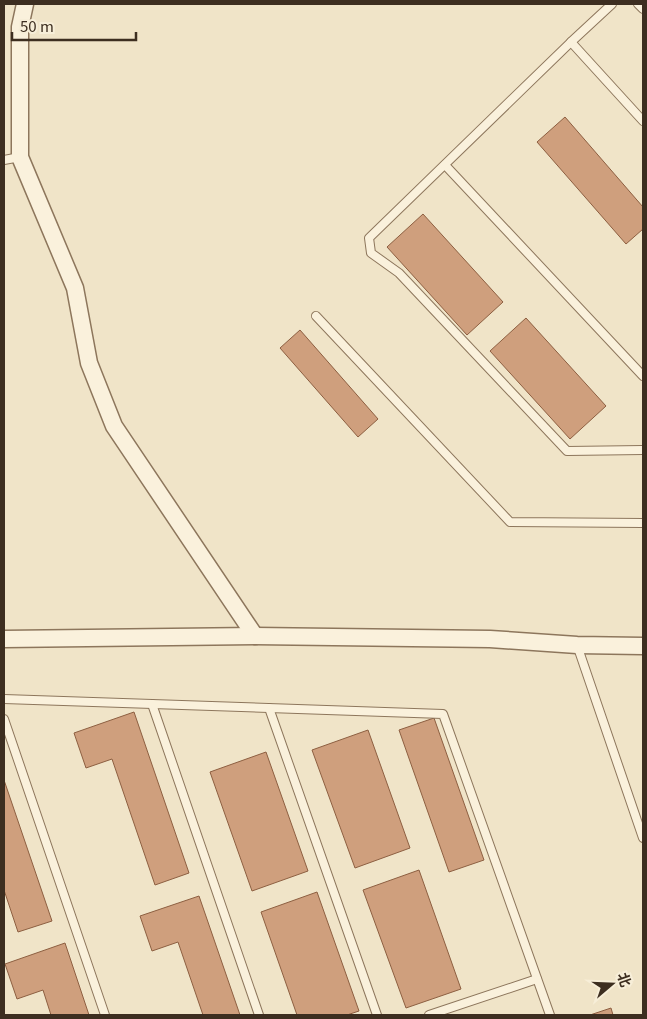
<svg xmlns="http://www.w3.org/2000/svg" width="647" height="1019" font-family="Georgia,'Noto Sans SC',serif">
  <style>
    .building { fill: #cf9f7d; stroke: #8d5f41 }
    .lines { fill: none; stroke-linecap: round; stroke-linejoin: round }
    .lane-casing { stroke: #8d765c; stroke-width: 10 }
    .street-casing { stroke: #8d765c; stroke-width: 19 }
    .lane { stroke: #faf1dc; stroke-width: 8 }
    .street { stroke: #faf1dc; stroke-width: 16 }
  </style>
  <rect width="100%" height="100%" fill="#f0e4c8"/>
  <g class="building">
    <polygon points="565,117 643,207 643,229 626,244 537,142"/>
    <polygon points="423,214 503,302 467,335 387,247"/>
    <polygon points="526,318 606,406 570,439 490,351"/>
    <polygon points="300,330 378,419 358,437 280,348"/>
    <polygon points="134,712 189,873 155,885 112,759 86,768 74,733"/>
    <polygon points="434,718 484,860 449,872 399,730"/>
    <polygon points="368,730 410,848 355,868 312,750"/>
    <polygon points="266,752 308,871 252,891 210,772"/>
    <polygon points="4,780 52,921 18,932 4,890"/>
    <polygon points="419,870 461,989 406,1008 363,890"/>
    <polygon points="317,892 359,1011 347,1015 297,1015 261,912"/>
    <polygon points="199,896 240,1015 203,1015 178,942 152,951 140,916"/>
    <polygon points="65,943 89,1015 51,1015 43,990 17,999 5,964"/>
    <polygon points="611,1008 613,1015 590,1015"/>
  </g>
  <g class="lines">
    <defs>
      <g id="lane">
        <polyline points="612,4 571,42 369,238 371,253 399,273 567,451 643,450"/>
        <polyline points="638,4 643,9"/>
        <polyline points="571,42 643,121"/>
        <polyline points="4,160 20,157"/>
        <polyline points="445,165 643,376"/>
        <polyline points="316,316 510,522 643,523"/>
        <polyline points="577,645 643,838"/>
        <polyline points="4,699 443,714 550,1015"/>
        <polyline points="152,704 259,1015"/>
        <polyline points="269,708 377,1015"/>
        <polyline points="4,719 105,1015"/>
        <polyline points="429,1015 537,979"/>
      </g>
      <g id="street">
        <polyline points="25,4 20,27 20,157 75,288 89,363 114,426 255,636"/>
        <polyline points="4,639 255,636 490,639 577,645 643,646"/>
      </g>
    </defs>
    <use href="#lane" class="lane-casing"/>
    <use href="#street" class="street-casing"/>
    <use href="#lane" class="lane"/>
    <use href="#street" class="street"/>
  </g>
  <rect width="647" height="1019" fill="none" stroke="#3d2e20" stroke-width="10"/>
  <g transform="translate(612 984) rotate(71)" stroke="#f7eed8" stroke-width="4" paint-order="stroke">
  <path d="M0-4L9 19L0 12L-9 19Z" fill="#3d2e20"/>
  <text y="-8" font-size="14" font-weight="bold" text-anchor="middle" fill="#3d2e20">北</text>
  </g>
  <path d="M12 32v8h124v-8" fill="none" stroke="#3d2e20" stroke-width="2.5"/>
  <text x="20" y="32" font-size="15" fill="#3d2e20" stroke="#f7eed8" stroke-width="4" paint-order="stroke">50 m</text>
</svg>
